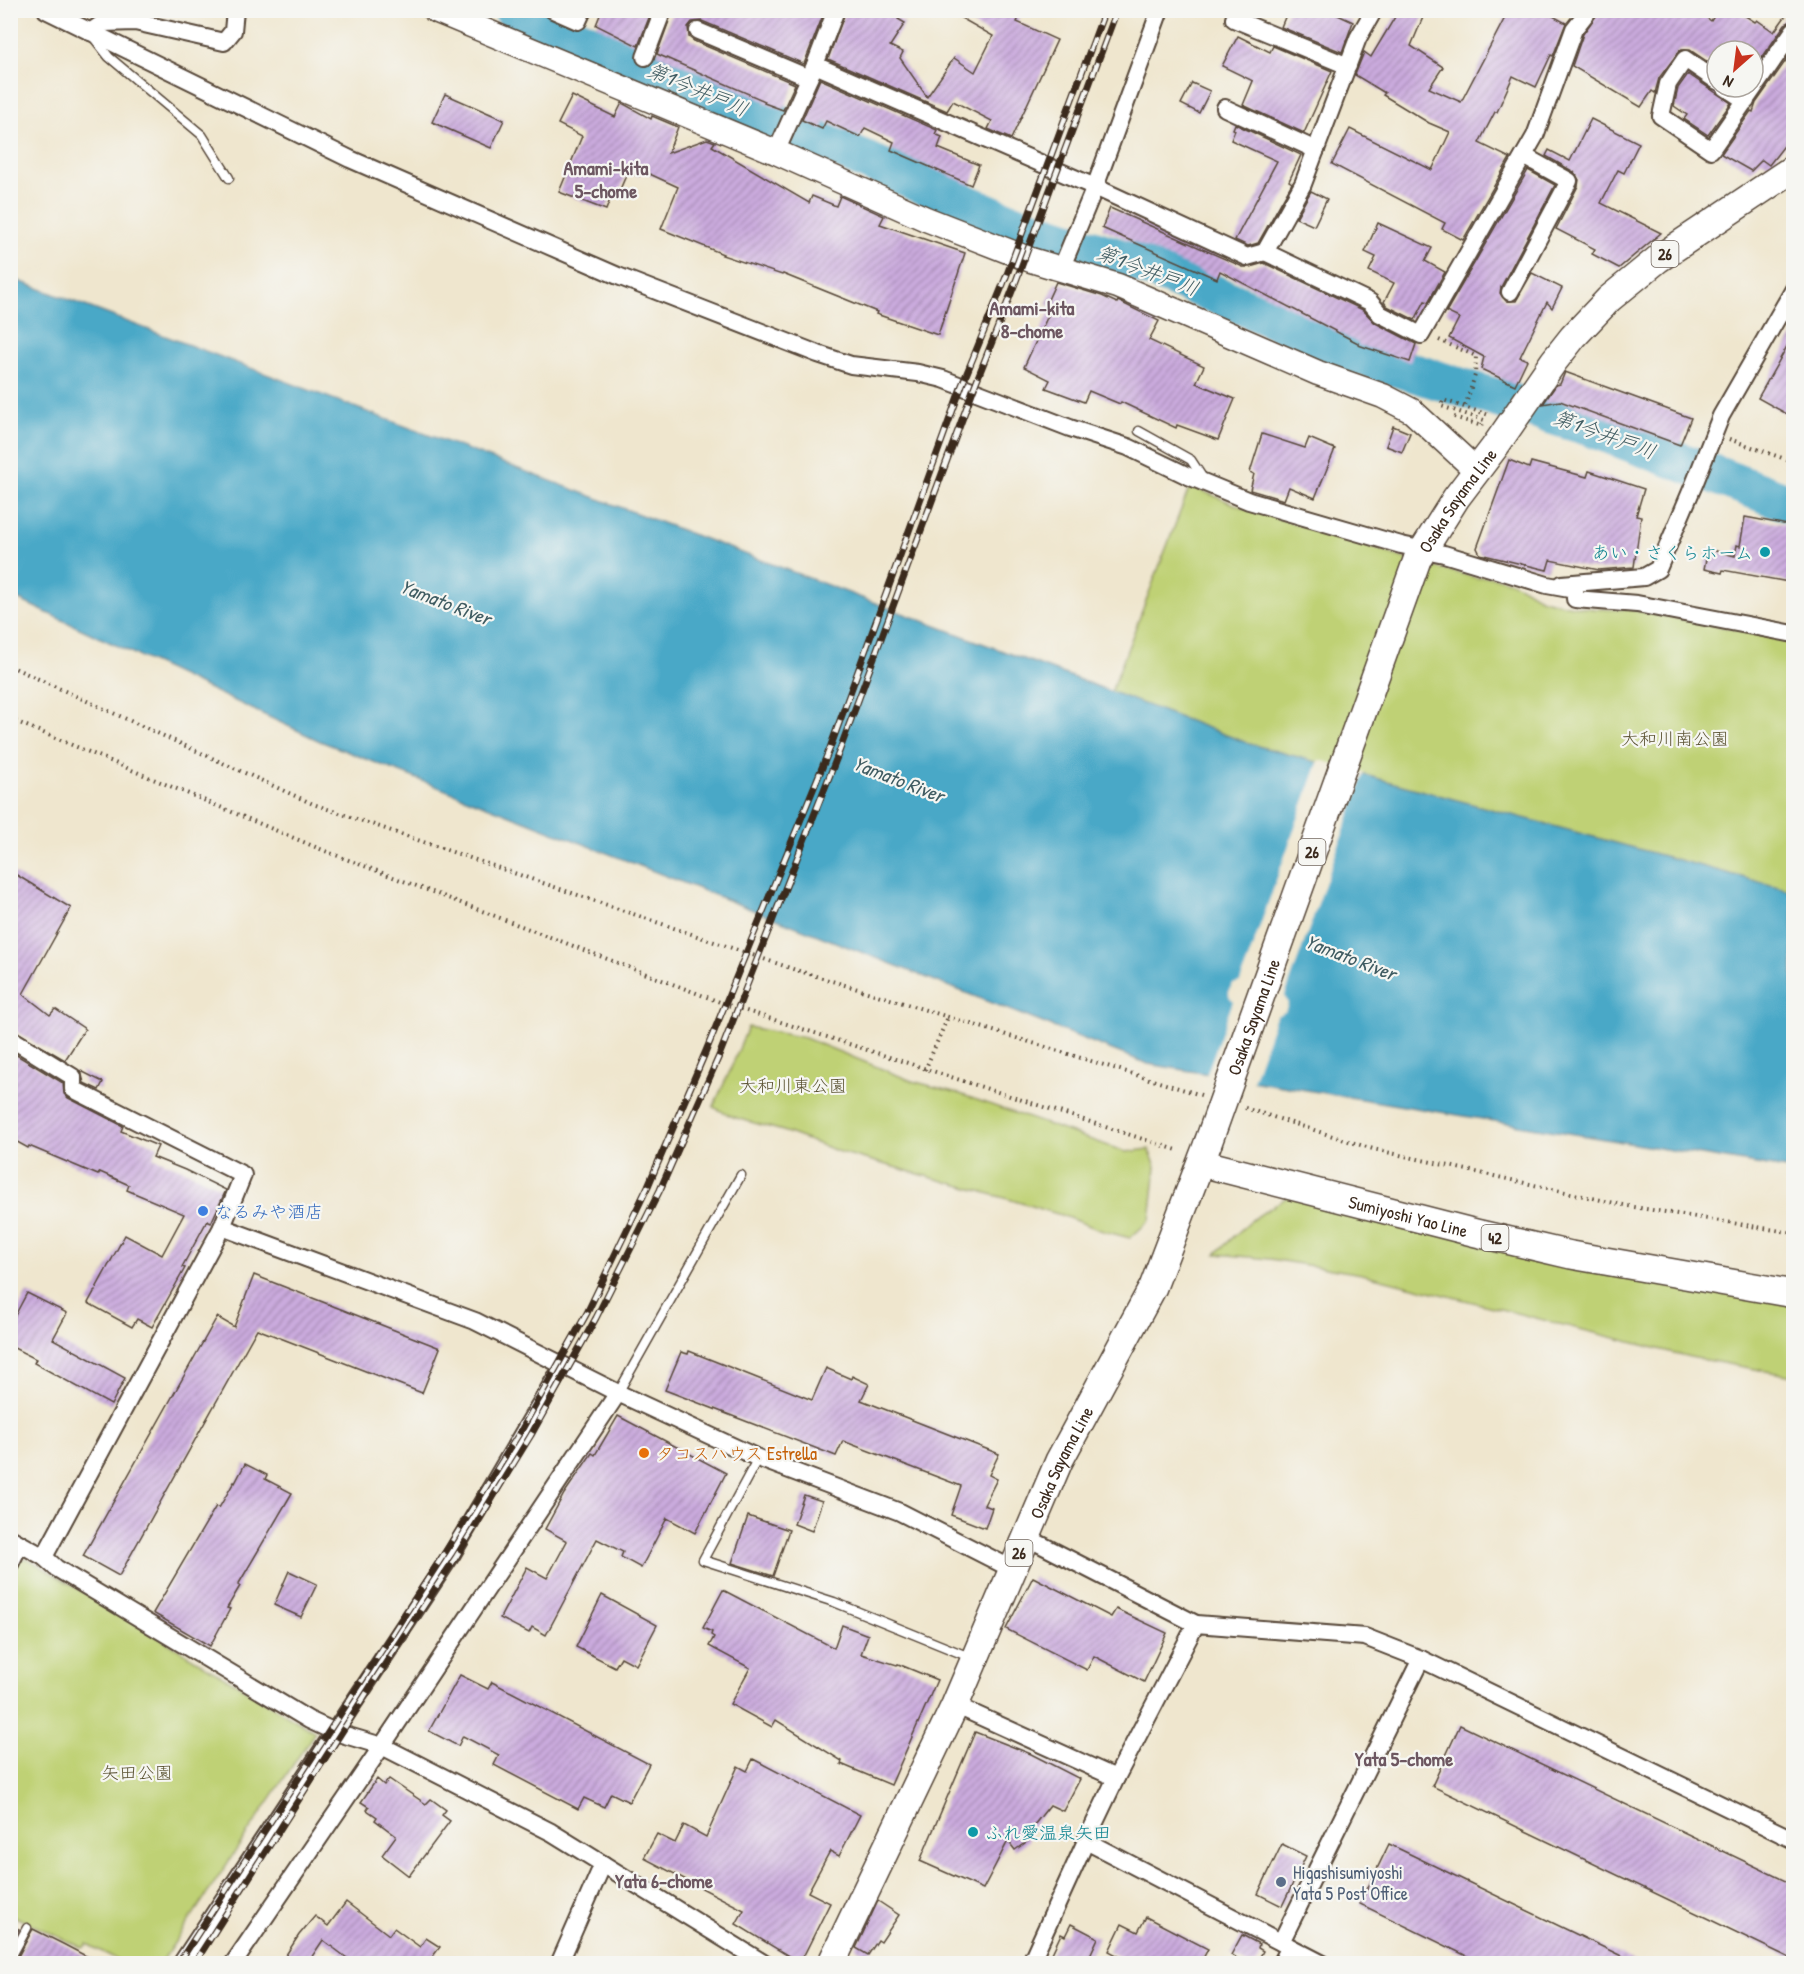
<svg xmlns="http://www.w3.org/2000/svg" width="1804" height="1974" font-family="'Patrick Hand','Klee One',sans-serif">
  <style>
    .green { fill: #bfd174; stroke: #7d7e49; stroke-width: 1.5 }
    .water { fill: #48a8c7; stroke: #426972; stroke-width: 1.5 }
    .pier { fill: #efe6ce }
    .lines { fill: none; stroke-linecap: round; stroke-linejoin: round }
    .river { stroke: #48a8c7; stroke-width: 39 }
    .building { fill: url(#building-hatch) }
    .lane-casing { stroke: #564638; stroke-width: 11 }
    .street-casing { stroke: #564638; stroke-width: 20 }
    .secondary-casing { stroke: #564638; stroke-width: 27 }
    .primary-casing { stroke: #564638; stroke-width: 30 }
    .path { stroke: #564638; stroke-width: 4; stroke-dasharray: 1.5 4.5; stroke-linecap: butt }
    .lane { stroke: #fff; stroke-width: 8 }
    .street { stroke: #fff; stroke-width: 16 }
    .secondary { stroke: #fff; stroke-width: 24 }
    .primary { stroke: #fff; stroke-width: 27 }
    .rail-casing { stroke: #3b2a1e; stroke-width: 7 }
    .rail { stroke: #f6f6f2; stroke-width: 4.5; stroke-dasharray: 14; stroke-linecap: butt }
    .primary-bridge-casing { stroke: #564638; stroke-width: 30; stroke-linecap: butt }
    .primary-bridge { stroke: #fff; stroke-width: 27 }
    .culture-dot { fill: #0f9aa8; stroke: #f6f6f2; stroke-width: 2 }
    .shop-dot { fill: #3f7fe0; stroke: #f6f6f2; stroke-width: 2 }
    .food-dot { fill: #e8710a; stroke: #f6f6f2; stroke-width: 2 }
    .service-dot { fill: #5c6f8a; stroke: #f6f6f2; stroke-width: 2 }
    .labels { text-anchor: middle; dominant-baseline: central; stroke-width: 4.5; stroke-linejoin: round; paint-order: stroke }
    .shield { fill: #f6f6f2; stroke: #73675e; stroke-width: 1.5 }
    .shield-label { font-size: 16px; font-weight: bold; fill: #3b2a1e }
    .street-label { font-size: 18px; fill: #3b2a1e; stroke: #f6f6f2 }
    .culture-label { font-size: 18px; fill: #0d838f; stroke: #f6f6f2; text-anchor: end }
    .park-label { font-size: 18px; fill: #5c5434; stroke: #f6f6f2 }
    .shop-label { font-size: 18px; fill: #366cbe; stroke: #f6f6f2; text-anchor: start }
    .food-label { font-size: 18px; fill: #c56008; stroke: #f6f6f2; text-anchor: start }
    .service-label { font-size: 18px; fill: #4e5e75; stroke: #f6f6f2; text-anchor: start }
    .water-label { font-size: 20px; font-style: italic; fill: #405c62; stroke: #f6f6f2 }
    .neighbourhood-label { font-size: 20px; font-weight: bold; fill: #6d5761; stroke: #f6f6f2 }
  </style>
  <defs>
    <pattern id="building-hatch" width="6" height="6" patternUnits="userSpaceOnUse" patternTransform="scale(1.5)"><rect width="6" height="6" fill="#cbabde"/><path d="M-1 1l2-2M0 6l6-6M5 7l2-2" fill="none" stroke="#a68bb3"/></pattern>
  </defs>
  <rect width="100%" height="100%" fill="#f6f6f2"/>
  <filter id="ink" filterUnits="userSpaceOnUse"><feTurbulence type="fractalNoise" baseFrequency=".0167" numOctaves="2"/><feDisplacementMap in="SourceGraphic" scale="12" xChannelSelector="R" yChannelSelector="G"/><feConvolveMatrix kernelMatrix="1 2 1 2 8 2 1 2 1" color-interpolation-filters="sRGB"/></filter>
  <filter id="wash" filterUnits="userSpaceOnUse"><feTurbulence type="fractalNoise" baseFrequency=".008" numOctaves="4" result="noise"/><feDisplacementMap in="SourceGraphic" scale="24" xChannelSelector="R" yChannelSelector="G"/><feGaussianBlur stdDeviation="1.35" result="paint"/><feColorMatrix in="noise" values="0 0 0 0 0 0 0 0 0 0 0 0 0 0 0 0 0 1.4 0 .05"/><feComposite in="paint" operator="in"/></filter>
  <g filter="url(#wash)">
    <rect width="100%" height="100%" fill="#efe6ce"/>
    <g class="green">
      <path d="M1190 486 1244 508 1315 530 1344 538 1415 562 1477 578C1488 574 1508 580 1518 585 1527 589 1534 596 1543 599 1570 607 1598 611 1627 609L1793 640V891L1250 744 1111 692Z"/>
      <polygon points="748,1027 805,1038 912,1081 954,1092 1126,1152 1149,1149 1156,1167 1150,1220 1130,1238 1103,1231 1061,1215 1008,1199 840,1152 783,1131 733,1117 713,1107 729,1073"/>
      <polygon points="1290,1195 1793,1305 1793,1376 1690,1357 1362,1274 1270,1259 1216,1254 1250,1221"/>
      <polygon points="27,1558 315,1732 161,1963 124,1963 87,1944 83,1948 11,1915 10,1575 18,1560"/>
    </g>
    <polygon class="water" points="11,278 1250,744 1793,891 1793,1170 1148,1064 320,741 11,596"/>
    <polygon class="pier" points="1319,760 1365,772 1285,996 1288,1004 1285,1012 1276,1016 1252,1084 1206,1076 1233,1001 1229,996 1229,990 1233,984 1240,982"/>
    <g class="lines">
      <polyline class="river" points="513,10 1007,221 1145,266 1231,301 1346,352 1587,426 1794,505"/>
    </g>
    <g id="blocks">
      <g class="building">
        <polygon points="602,10 652,10 638,46 596,25"/>
        <polygon points="673,10 825,10 804,64 702,21 692,22 688,27 689,37 694,41 795,84 783,110 764,103 765,101 657,54"/>
        <polygon points="846,10 906,10 898,19 905,23 890,46 903,52 900,58 927,97 954,58 975,72 993,36 947,10 1023,10 1017,22 1057,40 1011,139 988,129 992,121 953,101 947,111 828,59"/>
        <polygon points="1288,10 1327,10 1353,22 1342,52 1281,27"/>
        <polygon points="1396,10 1426,10 1411,46 1443,67 1429,88 1461,102 1509,10 1542,10 1566,23 1553,56 1551,55 1536,87 1513,76 1497,112 1495,112 1479,143 1510,158 1463,240 1442,229 1445,223 1332,164 1350,129 1432,170 1450,132 1429,123 1383,95 1385,93 1355,75 1364,52 1371,57 1395,17"/>
        <polygon points="1600,10 1697,10 1711,21 1718,10 1736,10 1755,22 1757,20 1774,32 1790,10 1794,10 1794,20 1785,24 1753,71 1753,51 1717,51 1717,68 1690,50 1680,50 1659,78 1655,93 1652,91 1641,107 1572,66 1583,34"/>
        <polygon points="1238,36 1270,52 1273,46 1332,71 1304,133 1243,105 1253,81 1222,66"/>
        <polygon points="1794,49 1794,133 1769,165 1762,160 1751,171 1721,154 1751,111 1753,112 1756,103"/>
        <polygon points="1688,74 1731,103 1708,135 1684,119 1687,115 1674,106 1678,88"/>
        <polygon points="820,79 937,130 935,134 942,137 938,148 979,165 971,185 891,150 894,142 865,128 860,137 826,121 822,129 802,120"/>
        <polygon points="1192,83 1210,91 1199,113 1181,104"/>
        <polygon points="445,94 504,120 491,148 432,122"/>
        <polygon points="572,96 615,117 622,103 651,119 652,116 678,127 668,153 707,139 715,142 712,146 809,203 812,196 836,206 840,196 884,216 880,224 965,253 938,335 876,314 877,312 783,274 782,275 722,255 723,254 661,229 678,187 641,170 639,176 628,171 618,194 613,192 606,210 559,192 582,136 558,124"/>
        <polygon points="1591,119 1639,143 1624,173 1618,170 1601,203 1661,233 1619,268 1592,254 1595,249 1556,229 1578,186 1579,180 1574,172 1546,156 1549,150 1570,161"/>
        <polygon points="1235,124 1301,155 1289,181 1292,183 1258,243 1248,246 1235,240 1277,161 1231,140 1235,130 1233,129"/>
        <polygon points="1528,170 1555,185 1501,287 1500,293 1506,301 1516,301 1532,273 1562,288 1552,308 1547,302 1520,357 1527,360 1515,385 1481,369 1484,357 1449,338 1459,318 1446,312"/>
        <polygon points="1311,191 1327,199 1314,226 1296,218"/>
        <polygon points="1110,208 1243,267 1250,267 1264,263 1363,310 1375,323 1416,344 1410,362 1358,345 1358,343 1220,271 1217,279 1102,228"/>
        <polygon points="1378,223 1432,248 1425,261 1445,272 1428,302 1425,301 1415,320 1387,306 1384,302 1394,283 1369,271 1376,257 1365,252"/>
        <polygon points="1056,282 1102,296 1117,303 1118,301 1159,321 1149,340 1204,366 1196,383 1235,399 1218,440 1177,425 1176,428 1121,402 1120,404 1089,391 1084,402 1046,388 1050,380 1024,367 1052,307 1046,304"/>
        <polygon points="1794,334 1794,418 1758,398"/>
        <polygon points="1565,372 1691,418 1680,445 1560,401 1543,404 1556,385 1560,384"/>
        <polygon points="1393,426 1410,433 1402,452 1386,446"/>
        <polygon points="1262,434 1305,448 1309,438 1335,449 1315,498 1289,487 1284,500 1250,490 1254,474 1250,472"/>
        <polygon points="1509,460 1529,468 1531,462 1587,477 1589,471 1644,489 1636,516 1641,517 1634,567 1599,570 1550,560 1547,570 1480,554 1477,548"/>
        <polygon points="1745,517 1794,526 1794,583 1723,570 1722,573 1704,569 1708,549 1735,556 1737,545 1740,546"/>
        <polygon points="10,871 71,908 23,994 50,1015 55,1009 85,1029 65,1060 10,1028"/>
        <polygon points="10,1051 63,1083 64,1094 68,1098 123,1126 121,1131 158,1146 153,1157 185,1170 226,1190 211,1223 207,1221 182,1267 185,1268 152,1327 137,1319 132,1327 88,1303 125,1235 162,1255 184,1214 127,1190 129,1185 100,1172 98,1175 29,1146 28,1148 10,1138"/>
        <polygon points="81,1071 103,1082 99,1090 84,1083"/>
        <polygon points="254,1275 440,1348 422,1393 257,1329 119,1576 83,1556 217,1317 234,1327"/>
        <polygon points="27,1293 67,1313 53,1339 125,1378 111,1405 34,1363 36,1359 10,1346 10,1325"/>
        <polygon points="689,1351 812,1400 826,1368 851,1379 852,1376 869,1384 861,1400 999,1454 989,1475 997,1479 984,1505 992,1508 985,1528 951,1515 961,1486 843,1441 836,1456 665,1390 681,1352 688,1354"/>
        <polygon points="618,1416 726,1473 695,1533 667,1518 641,1568 621,1557 623,1552 597,1539 546,1635 532,1627 529,1633 500,1618 527,1567 547,1578 567,1541 545,1529 564,1494 592,1453 595,1455"/>
        <polygon points="245,1464 267,1475 265,1479 292,1493 238,1585 240,1586 227,1608 230,1609 210,1646 153,1613 216,1506 219,1508 234,1482 235,1483"/>
        <polygon points="804,1495 822,1501 812,1531 794,1524"/>
        <polygon points="748,1516 789,1530 773,1576 732,1563"/>
        <polygon points="289,1571 317,1584 301,1617 274,1605"/>
        <polygon points="1033,1577 1111,1617 1116,1609 1167,1633 1144,1682 1094,1656 1087,1670 1006,1629"/>
        <polygon points="723,1590 834,1648 842,1625 868,1635 861,1654 897,1665 898,1664 937,1680 891,1785 841,1764 842,1761 776,1720 772,1727 730,1704 750,1668 709,1646 714,1637 711,1635 712,1632 703,1628"/>
        <polygon points="602,1595 657,1625 636,1665 621,1657 615,1667 576,1647"/>
        <polygon points="460,1675 488,1689 492,1682 649,1764 629,1802 611,1793 604,1807 584,1798 578,1809 494,1765 499,1755 463,1736 458,1746 429,1731"/>
        <polygon points="1460,1725 1794,1885 1794,1960 1432,1786"/>
        <polygon points="975,1732 1031,1754 1080,1779 1063,1811 1050,1805 1026,1835 1029,1840 1015,1850 1008,1841 983,1889 920,1861"/>
        <polygon points="753,1759 860,1815 839,1856 830,1851 808,1892 830,1903 800,1963 736,1924 744,1910 644,1858 657,1834 675,1843 684,1825 706,1837 738,1766 747,1771"/>
        <polygon points="377,1779 384,1785 389,1779 426,1804 431,1799 446,1810 442,1815 450,1821 409,1876 382,1855 396,1836 375,1820 377,1817 367,1810 369,1807 361,1802"/>
        <polygon points="1282,1844 1306,1856 1282,1906 1258,1894"/>
        <polygon points="1389,1844 1638,1964 1483,1964 1360,1904"/>
        <polygon points="878,1901 899,1915 881,1942 878,1940 868,1955 856,1948"/>
        <polygon points="346,1902 389,1935 394,1928 420,1947 426,1938 440,1947 433,1956 443,1964 355,1964 323,1940 307,1964 280,1964 299,1935 315,1916 328,1926"/>
        <polygon points="1146,1917 1208,1949 1200,1964 1133,1964 1109,1951 1122,1924 1138,1932"/>
        <polygon points="1071,1924 1098,1938 1086,1964 1047,1964 1061,1934 1065,1936"/>
        <polygon points="10,1925 19,1929 10,1945"/>
        <polygon points="33,1929 63,1944 101,1964 14,1964"/>
        <polygon points="1242,1935 1259,1944 1258,1948 1263,1951 1256,1964 1247,1964 1231,1955"/>
      </g>
    </g>
  </g>
  <g filter="url(#ink)">
    <use href="#blocks" fill-opacity="0" stroke="#564638" stroke-width="1.5"/>
    <g class="lines">
      <defs>
        <g id="lane">
          <polyline points="94,38 109,57 202,135 229,178"/>
          <polyline points="1139,431 1191,460 1204,480"/>
          <polyline points="618,1393 741,1175"/>
          <polyline points="758,1458 703,1560 834,1602 972,1658"/>
          <polyline points="10,1959 27,1928"/>
        </g>
        <g id="street">
          <polyline points="46,10 350,159 618,276 818,354 851,365 918,373 943,379 1070,428 1128,447 1186,475 1249,501 1401,545 1444,554 1547,585 1575,590 1575,599 1637,604 1794,634"/>
          <polyline points="553,10 578,21 583,10"/>
          <polyline points="1237,10 1234,19 1348,66"/>
          <polyline points="698,31 809,78"/>
          <polyline points="90,32 103,23 135,22 224,42 233,31 235,10"/>
          <polyline points="645,57 663,10"/>
          <polyline points="815,65 1095,187 1247,257 1265,252 1370,302 1380,314 1421,335 1535,136 1574,29 1589,10"/>
          <polyline points="1717,81 1685,59 1668,84 1661,116 1711,150 1794,30"/>
          <polyline points="1725,87 1746,101"/>
          <polyline points="1225,108 1316,150"/>
          <polyline points="776,152 815,65 836,10"/>
          <polyline points="1265,252 1303,184 1358,38 1374,10"/>
          <polyline points="1061,269 1095,187 1160,10"/>
          <polyline points="1510,292 1569,181 1524,156"/>
          <polyline points="1562,584 1644,577 1658,569 1695,482 1721,416 1794,289"/>
          <polyline points="10,1038 73,1077 73,1089 243,1175 222,1227"/>
          <polyline points="1026,1537 1196,1624"/>
          <polyline points="10,1538 44,1557 222,1227 475,1321 618,1393 758,1458 900,1512 1012,1569"/>
          <polyline points="44,1557 56,1568 309,1720 335,1732 382,1746 551,1832 765,1964"/>
          <polyline points="10,1564 20,1544"/>
          <polyline points="955,1705 1116,1778"/>
          <polyline points="1281,1942 1421,1659"/>
          <polyline points="1290,1947 1323,1964"/>
          <polyline points="181,1964 452,1554 556,1377"/>
          <polyline points="233,1964 382,1746 618,1393"/>
          <polyline points="559,1964 603,1864"/>
          <polyline points="1030,1964 1086,1841"/>
          <polyline points="1281,1964 1290,1947 1086,1841 1116,1778 1196,1624 1365,1637 1421,1659 1794,1840"/>
        </g>
        <polyline id="secondary" points="435,10 776,152 926,219 1031,260 1118,286 1318,373 1383,396 1412,411 1476,470"/>
        <g id="primary">
          <path id="s1" d="M1417 560 1456 498 1494 448 1554 361 1573 337 1609 299 1658 259 1794 168"/>
          <path id="s2" d="M1201 1163 1476 1233 1571 1255 1794 1294"/>
          <path id="s3" d="M831 1964 955 1705 1059 1461 1153 1287 1208 1143"/>
        </g>
      </defs>
      <use href="#lane" class="lane-casing"/>
      <use href="#street" class="street-casing"/>
      <use href="#secondary" class="secondary-casing"/>
      <use href="#primary" class="primary-casing"/>
      <g class="path">
        <polyline points="1439,340 1476,356 1475,375 1465,407"/>
        <polyline points="1454,417 1482,426 1484,420 1441,406 1443,400 1489,415"/>
        <polyline points="1729,439 1794,462"/>
        <polyline points="10,666 313,804 793,969 1201,1095"/>
        <polyline points="10,719 325,851 725,1004 1180,1151"/>
        <polyline points="925,1070 948,1017"/>
        <polyline points="1245,1108 1373,1149 1628,1206 1794,1233"/>
      </g>
      <use href="#lane" class="lane"/>
      <use href="#street" class="street"/>
      <use href="#secondary" class="secondary"/>
      <use href="#primary" class="primary"/>
      <defs>
        <g id="rail">
          <polyline points="178,1964 446,1551 522,1429 587,1313 648,1186 706,1051 830,748 962,385 1006,277 1105,10"/>
          <polyline points="194,1964 378,1675 456,1557 531,1435 596,1318 660,1190 719,1056 839,752 973,390 1016,281 1117,10"/>
        </g>
      </defs>
      <use href="#rail" class="rail-casing"/>
      <use href="#rail" class="rail"/>
      <defs>
        <g id="primary-bridge">
          <path id="s4" d="M1208 1143 1417 560"/>
        </g>
      </defs>
      <use href="#primary-bridge" class="primary-bridge-casing"/>
      <use href="#primary-bridge" class="primary-bridge"/>
    </g>
  </g>
  <g class="culture-dot">
    <circle cx="1765" cy="552" r="6"/>
    <circle cx="973" cy="1832" r="6"/>
  </g>
  <circle class="shop-dot" cx="203" cy="1211" r="6"/>
  <circle class="food-dot" cx="644" cy="1453" r="6"/>
  <circle class="service-dot" cx="1281" cy="1882" r="6"/>
  <g class="labels">
    <g class="shield">
      <rect x="1651.5" y="241" width="27" height="26" rx="4.5"/>
      <rect x="1298.5" y="839" width="27" height="26" rx="4.5"/>
      <rect x="1481.5" y="1225" width="27" height="26" rx="4.5"/>
      <rect x="1005.5" y="1540" width="27" height="26" rx="4.5"/>
    </g>
    <g class="shield-label">
      <text x="1665" y="254">26</text>
      <text x="1312" y="852">26</text>
      <text x="1495" y="1238">42</text>
      <text x="1019" y="1553">26</text>
    </g>
    <g class="street-label">
      <text stroke="none"><textPath href="#s1" startOffset="72">Osaka Sayama Line</textPath></text>
      <text stroke="none"><textPath href="#s4" startOffset="134">Osaka Sayama Line</textPath></text>
      <text stroke="none"><textPath href="#s2" startOffset="214">Sumiyoshi Yao Line</textPath></text>
      <text stroke="none"><textPath href="#s3" startOffset="552">Osaka Sayama Line</textPath></text>
    </g>
    <g class="culture-label">
      <text x="1753" y="552">あい・さくらホーム</text>
      <text x="985" y="1832" text-anchor="start">ふれ愛温泉矢田</text>
    </g>
    <g class="park-label">
      <text x="1675" y="738">大和川南公園</text>
      <text x="793" y="1085">大和川東公園</text>
      <text x="137" y="1772">矢田公園</text>
    </g>
    <g class="shop-label">
      <text x="215" y="1211">なるみや酒店</text>
    </g>
    <g class="food-label">
      <text x="656" y="1453">タコスハウス Estrella</text>
    </g>
    <g class="service-label">
      <text x="1293" y="1872">Higashisumiyoshi<tspan x="1293" dy="21">Yata 5 Post Office</tspan></text>
    </g>
    <g class="water-label">
      <text transform="translate(698 89) rotate(23)">第1今井戸川</text>
      <text transform="translate(1148 270) rotate(21)">第1今井戸川</text>
      <text transform="translate(1605 434) rotate(20)">第1今井戸川</text>
      <text transform="translate(446 602) rotate(21)">Yamato River</text>
      <text transform="translate(899 779) rotate(21)">Yamato River</text>
      <text transform="translate(1351 957) rotate(21)">Yamato River</text>
    </g>
    <g class="neighbourhood-label">
      <text x="606" y="167">Amami-kita<tspan x="606" dy="23">5-chome</tspan></text>
      <text x="1032" y="307">Amami-kita<tspan x="1032" dy="23">8-chome</tspan></text>
      <text x="1404" y="1758">Yata 5-chome</text>
      <text x="664" y="1880">Yata 6-chome</text>
    </g>
  </g>
  <rect width="1804" height="1974" fill="none" stroke="#f6f6f2" stroke-width="36"/>
  <g transform="translate(1735 69) rotate(208)"><circle r="28" fill="#f6f6f2" stroke="#aba49d" stroke-width="1.5"/>
  <path d="M0-4.5L10 22L0 15L-10 22Z" fill="#c8321e"/>
  <text y="-9" font-size="16" font-weight="bold" text-anchor="middle" fill="#3b2a1e">N</text>
  </g>
</svg>
